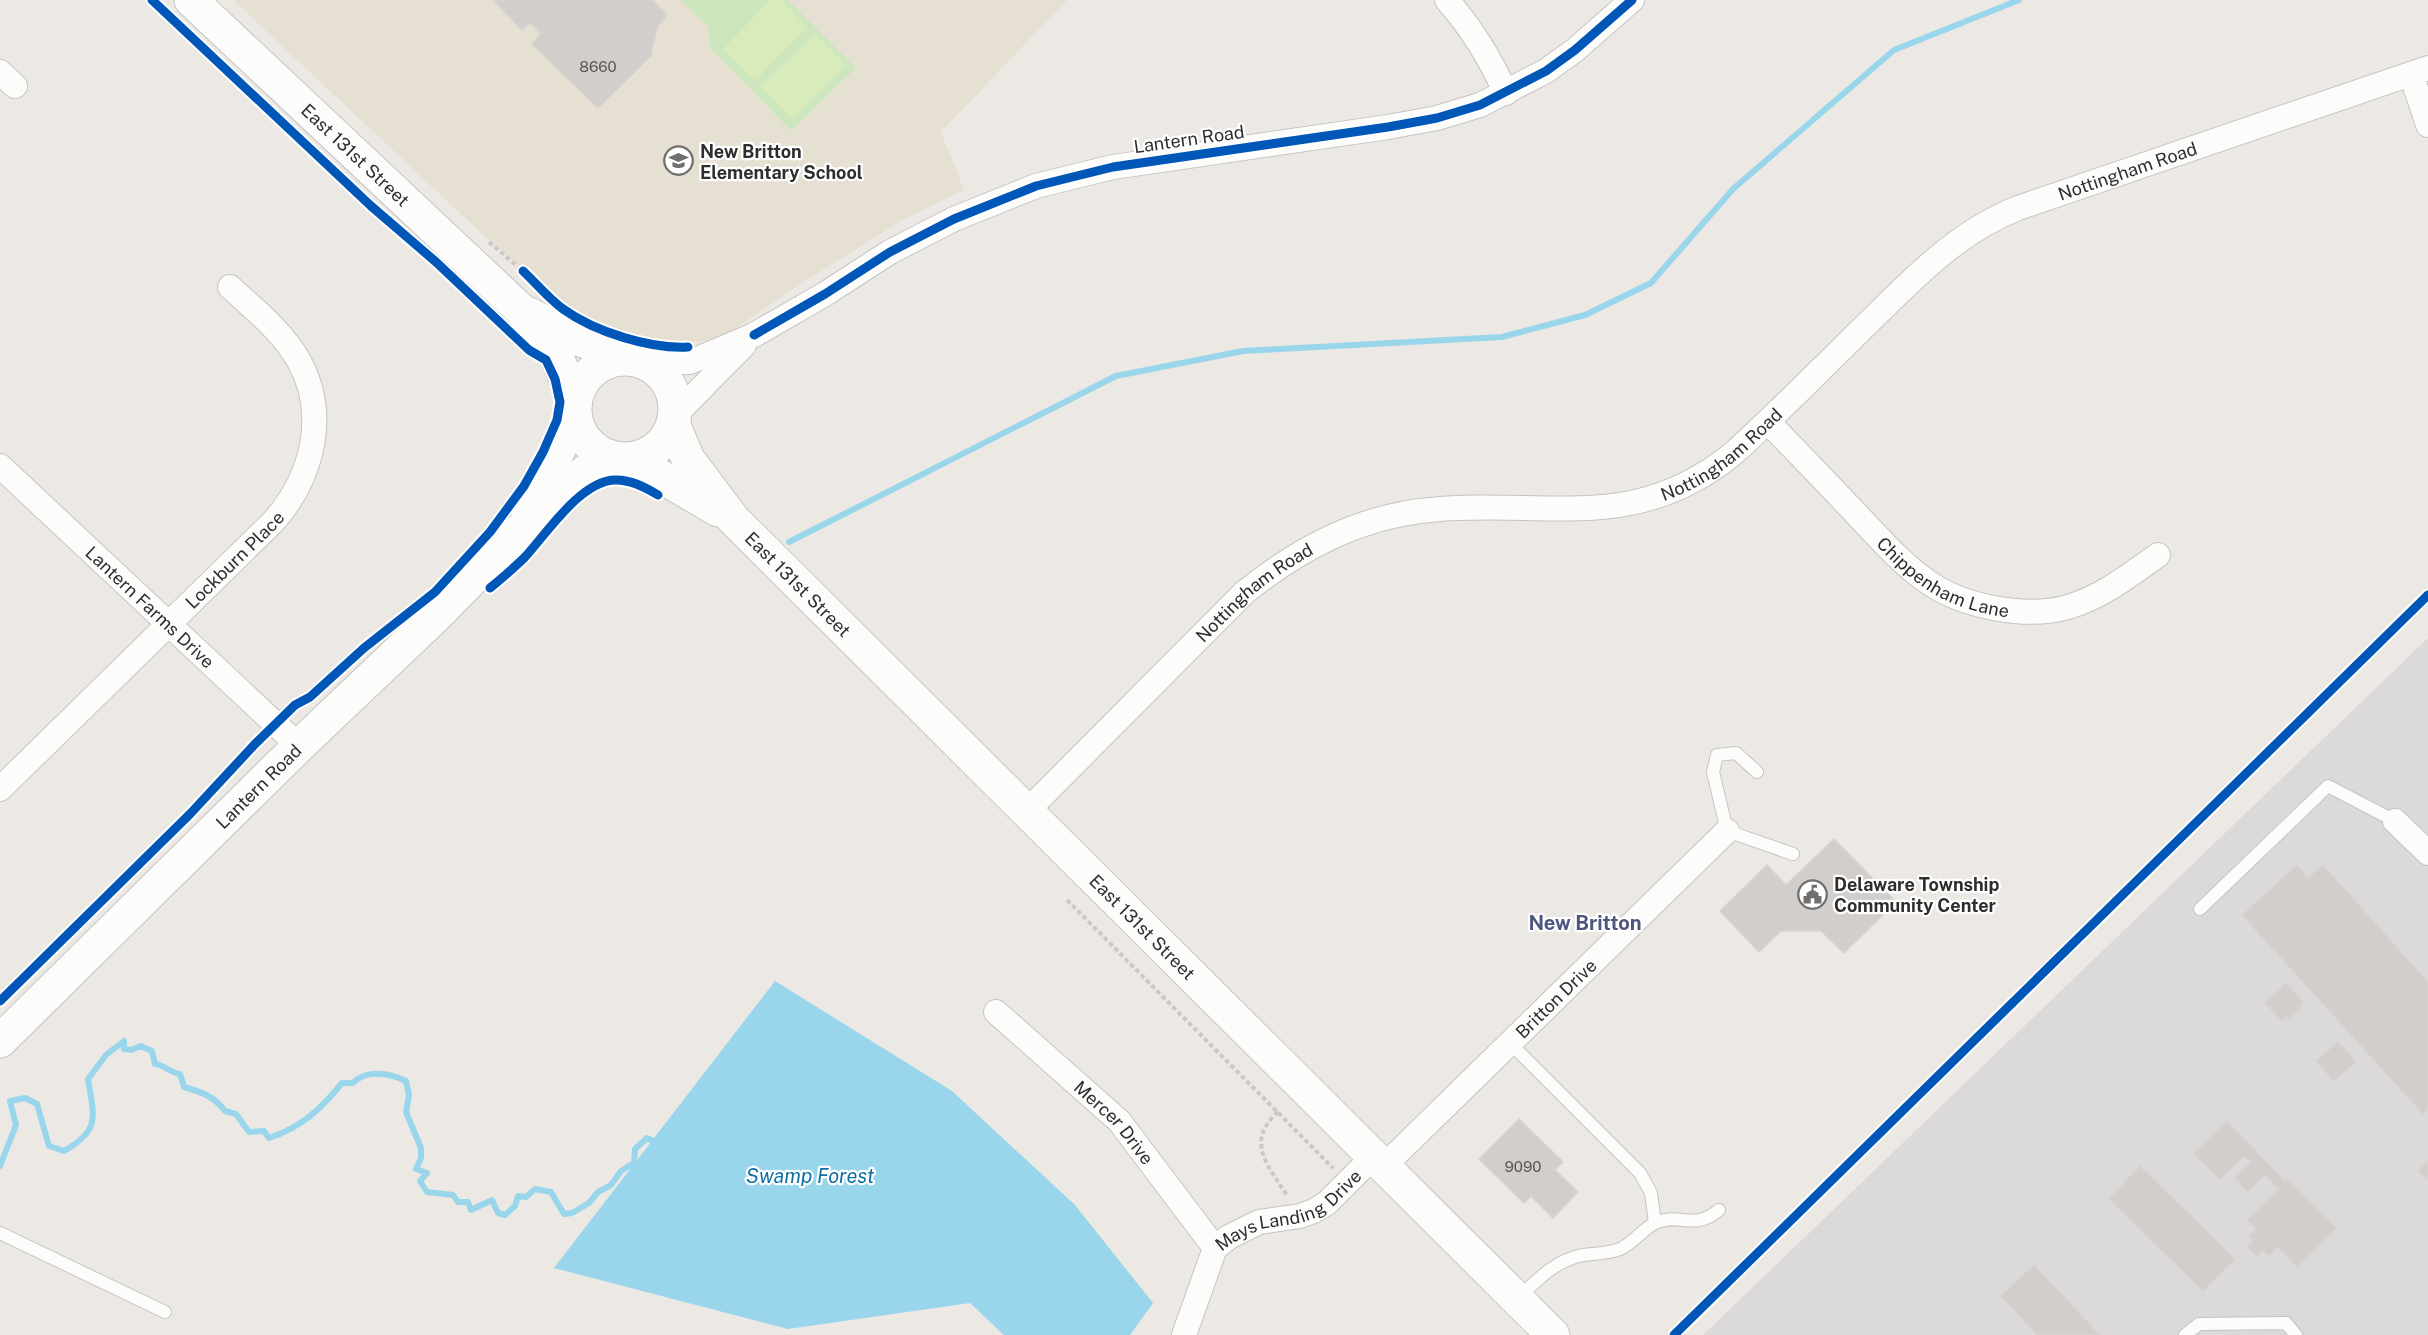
<svg xmlns="http://www.w3.org/2000/svg" width="2428" height="1335" font-family="'Public Sans',sans-serif">
  <style>
    .industrial { fill: #dcd9db }
    .education { fill: #e6e0d3 }
    .green { fill: #cee6be }
    .pitch { fill: #d9eabb }
    .water { fill: #99d6ec }
    .lines { fill: none; stroke-linecap: round; stroke-linejoin: round }
    .stream { stroke: #99d6ec; stroke-width: 6 }
    .building { fill: #d1cecb; stroke: #d7d4d0; stroke-width: 1.5 }
    .lane-casing { stroke: #c5c4c5; stroke-width: 14 }
    .street-casing { stroke: #c5c4c5; stroke-width: 26 }
    .secondary-casing { stroke: #c5c4c5; stroke-width: 35 }
    .path { stroke: #c9c9c8; stroke-width: 4; stroke-dasharray: 4.5 3; stroke-linecap: butt }
    .lane { stroke: #fcfcfb; stroke-width: 12 }
    .street { stroke: #fcfcfb; stroke-width: 24 }
    .secondary { stroke: #fcfcfb; stroke-width: 33 }
    .cycleway-casing { stroke: #fff; stroke-width: 13 }
    .cycleway { stroke: #0057b8; stroke-width: 9 }
    .labels { text-anchor: middle; dominant-baseline: central; stroke-width: 4.5; stroke-linejoin: round; paint-order: stroke }
    .number-label { font-size: 15px; fill: #585857 }
    .street-label { font-size: 18px; fill: #2e2e2e; stroke: #fff }
    .poi-label { font-size: 18px; font-weight: bold; fill: #2e2e2e; stroke: #fff; text-anchor: start }
    .neighbourhood-label { font-size: 20px; font-weight: bold; fill: #4d5680; stroke: #fff }
    .water-label { font-size: 20px; font-style: italic; fill: #0d6fa3; stroke: #fff }
  </style>
  <rect width="100%" height="100%" fill="#ece8e4"/>
  <polygon class="industrial" points="2428,638 2428,1335 1703,1335"/>
  <polygon class="education" points="233,0 1067,0 941,132 964,190 901,221 799,285 720,339 677,344 614,329 567,307 478,230"/>
  <polygon class="green" points="680,0 788,0 856,68 791,131 710,48 708,27"/>
  <g class="pitch">
    <polygon points="771,0 781,0 807,27 755,81 723,49"/>
    <polygon points="815,34 846,65 793,119 761,86"/>
  </g>
  <polygon class="water" points="775,981 952,1091 1075,1205 1153,1303 1130,1335 1004,1335 970,1303 788,1329 554,1268"/>
  <g class="lines">
    <g class="stream">
      <polyline points="789,542 1116,376 1243,351 1502,337 1585,315 1651,283 1733,189 1894,50 2019,0"/>
      <path d="M0 1166 16 1125 10 1101 25 1098 37 1104 49 1146 64 1151C101 1130 94 1117 88 1079L106 1055 124 1041V1049L131 1050 141 1046 152 1051 155 1064C165 1065 170 1073 180 1074L184 1087C201 1092 214 1096 225 1111L236 1114 249 1132 264 1131 269 1138C302 1127 321 1109 342 1083H353C366 1069 389 1073 406 1081L409 1095 406 1112 421 1148V1158L416 1169 427 1173 420 1181 427 1192 453 1195 458 1202H468L471 1210 492 1200 498 1213 505 1215 515 1206 518 1196 526 1197 535 1189 551 1192 564 1214 572 1213 589 1203 598 1192 611 1185 621 1171 634 1163 635 1149 647 1138 658 1143"/>
    </g>
  </g>
  <g class="building">
    <polygon points="493,0 652,0 667,15 658,26 651,52 653,54 598,108 532,44 541,34 530,23 522,30"/>
    <polygon points="1834,839 1896,902 1844,953 1821,931 1781,931 1759,952 1720,911 1767,865 1786,885"/>
    <polygon points="2297,865 2308,878 2323,865 2428,982 2428,1110 2423,1114 2242,915"/>
    <polygon points="2286,983 2303,1002 2299,1006 2301,1008 2289,1019 2287,1016 2282,1021 2265,1003"/>
    <polygon points="2338,1042 2356,1062 2334,1081 2316,1061"/>
    <polygon points="1519,1119 1563,1162 1555,1170 1578,1192 1553,1218 1531,1196 1524,1203 1479,1159"/>
    <polygon points="2227,1121 2286,1182 2288,1179 2336,1228 2297,1267 2278,1247 2269,1256 2263,1251 2257,1257 2247,1247 2253,1241 2249,1236 2256,1229 2247,1220 2279,1189 2265,1175 2247,1192 2235,1178 2251,1162 2244,1156 2220,1180 2194,1154"/>
    <polygon points="2428,1161 2428,1180 2418,1171"/>
    <polygon points="2140,1166 2235,1259 2203,1291 2109,1199"/>
    <polygon points="2034,1265 2100,1335 2037,1335 2001,1296"/>
  </g>
  <g class="lines">
    <defs>
      <g id="lane">
        <polyline points="1757,772 1736,753 1717,755 1713,772 1727,831 1793,854"/>
        <polyline points="2200,909 2328,786 2395,821"/>
        <polyline points="1510,1043 1640,1173 1651,1193 1655,1223"/>
        <polyline points="0,1233 165,1312"/>
        <path d="M1518 1298C1537 1280 1556 1260 1583 1255 1595 1253 1608 1254 1620 1249 1634 1243 1643 1228 1657 1222 1682 1213 1693 1231 1719 1210"/>
        <polyline points="2185,1335 2199,1324 2286,1323 2296,1335"/>
      </g>
      <g id="street">
        <path d="M1447 0C1473 30 1489 57 1506 93"/>
        <polyline points="0,72 15,86"/>
        <polyline points="2411,74 2428,125"/>
        <polyline points="643,363 690,362 754,335 825,294 890,252 954,219 1036,186 1113,167 1388,127 1437,118 1480,105 1546,71 1575,50 1632,0"/>
        <polyline points="674,416 744,345"/>
        <path id="s1" d="M1768 422C1799 454 1831 487 1862 520 1883 542 1903 565 1928 582 1963 607 2027 619 2068 607 2102 597 2130 575 2158 555"/>
        <path id="s2" d="M0 466 299 746"/>
        <path id="s3" d="M0 789 273 522C312 478 329 416 299 361 283 332 254 309 230 287"/>
        <path id="s4" d="M1027 811 1245 592C1300 548 1359 517 1429 510 1545 498 1634 536 1735 452 1780 411 1823 367 1867 324 1913 279 1957 232 2018 208L2428 68"/>
        <polyline points="2395,821 2428,853"/>
        <path id="s5" d="M996 1012 1119 1121 1215 1248"/>
        <path id="s6" d="M1384 1166 1727 831"/>
        <path id="s7" d="M1184 1335 1215 1248 1229 1237 1259 1222 1300 1216 1314 1211 1327 1203 1374 1156"/>
      </g>
      <g id="secondary">
        <path id="s8" d="M191 0 522 311 558 359 575 403"/>
        <polyline points="529,314 578,339 633,359"/>
        <circle cx="625" cy="409" r="50"/>
        <path id="s9" d="M673 423 688 459 733 519 1553 1335"/>
        <polyline points="631,459 718,510"/>
        <polyline points="528,513 575,417"/>
        <path id="s10" d="M0 1041 299 746 439 613 517 533 585 472 612 457"/>
      </g>
    </defs>
    <use href="#lane" class="lane-casing"/>
    <use href="#street" class="street-casing"/>
    <use href="#secondary" class="secondary-casing"/>
    <g class="path">
      <polyline points="489,242 523,271"/>
      <polyline points="1067,900 1333,1168"/>
      <path d="M1278 1112C1244 1142 1269 1167 1288 1197"/>
    </g>
    <use href="#lane" class="lane"/>
    <use href="#street" class="street"/>
    <use href="#secondary" class="secondary"/>
    <defs>
      <g id="cycleway">
        <path d="M523 271C536 283 549 299 563 309 595 332 650 349 688 347"/>
        <polyline points="754,335 825,294 890,252 954,219 1036,186 1113,167 1388,127 1437,118 1480,105 1546,71 1575,50 1632,0"/>
        <path d="M490 588C502 578 514 568 525 557 547 533 580 482 614 480 630 479 645 487 658 495"/>
        <polyline points="0,1001 190,814 255,744 295,705 310,697 364,648 435,592 490,532 524,486 543,452 557,420 560,402 555,379 546,360 529,350 436,262 371,206 152,0"/>
        <polyline points="1674,1335 2428,595"/>
      </g>
    </defs>
    <use href="#cycleway" class="cycleway-casing"/>
    <use href="#cycleway" class="cycleway"/>
  </g>
  <defs>
    <symbol id="school-ring" viewBox="-11 -11 22 22"><circle r="9.5" fill="#fff" stroke="#706f6e" stroke-width="1.5"/><path d="M0-5L7-2L0 1L-7-2ZM-4 1L0 2.5L4 1V4Q0 6-4 4Z" fill="#706f6e"/></symbol>
    <symbol id="civic-ring" viewBox="-11 -11 22 22"><circle r="9.5" fill="#fff" stroke="#706f6e" stroke-width="1.5"/><path d="M-.6-6.5H3V-4.5H.6V-3L4-1V1h2V6H-6V1h2V-1L-.6-3ZM-1.2 2.5V6h2.4V2.5Z" fill="#706f6e"/></symbol>
  </defs>
  <g fill-rule="evenodd">
    <use href="#school-ring" x="662" y="144" width="33" height="33"/>
    <use href="#civic-ring" x="1796" y="878" width="33" height="33"/>
  </g>
  <g class="labels">
    <g class="number-label">
      <text x="598" y="66">8660</text>
      <text x="1523" y="1166">9090</text>
    </g>
    <g class="street-label">
      <text transform="translate(1189 139) rotate(-8)">Lantern Road</text>
      <text stroke="none"><textPath href="#s8" startOffset="226">East 131st Street</textPath></text>
      <text stroke="none"><textPath href="#s4" startOffset="1324">Nottingham Road</textPath></text>
      <text stroke="none"><textPath href="#s4" startOffset="820">Nottingham Road</textPath></text>
      <text stroke="none"><textPath href="#s3" startOffset="328">Lockburn Place</textPath></text>
      <text stroke="none"><textPath href="#s1" startOffset="238">Chippenham Lane</textPath></text>
      <text stroke="none"><textPath href="#s9" startOffset="206">East 131st Street</textPath></text>
      <text stroke="none"><textPath href="#s4" startOffset="316">Nottingham Road</textPath></text>
      <text stroke="none"><textPath href="#s2" startOffset="206">Lantern Farms Drive</textPath></text>
      <text stroke="none"><textPath href="#s10" startOffset="363">Lantern Road</textPath></text>
      <text stroke="none"><textPath href="#s9" startOffset="692">East 131st Street</textPath></text>
      <text stroke="none"><textPath href="#s6" startOffset="240">Britton Drive</textPath></text>
      <text stroke="none"><textPath href="#s5" startOffset="162">Mercer Drive</textPath></text>
      <text stroke="none"><textPath href="#s7" startOffset="177">Mays Landing Drive</textPath></text>
    </g>
    <g class="poi-label">
      <text x="700" y="151">New Britton<tspan x="700" dy="21">Elementary School</tspan></text>
      <text x="1834" y="884">Delaware Township<tspan x="1834" dy="21">Community Center</tspan></text>
    </g>
    <g class="neighbourhood-label">
      <text x="1585" y="923">New Britton</text>
    </g>
    <g class="water-label">
      <text x="810" y="1176">Swamp Forest</text>
    </g>
  </g>
</svg>
